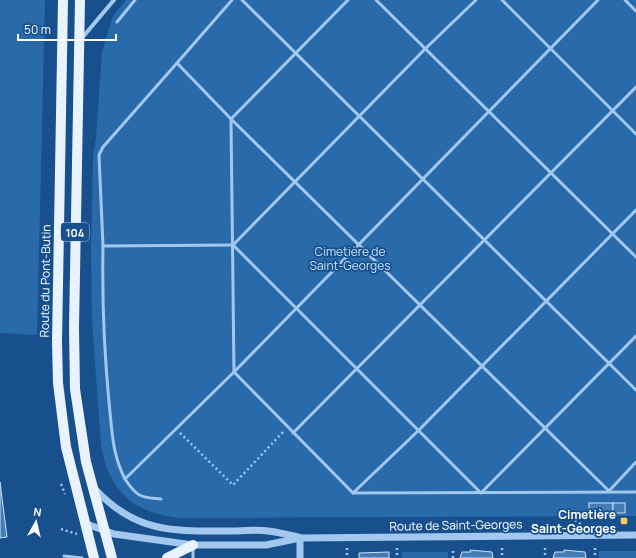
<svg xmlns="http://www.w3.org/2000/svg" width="636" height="558" font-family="Manrope,sans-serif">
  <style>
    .green { fill: #296aab }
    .building { fill: #447cb7; stroke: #c8e1fb }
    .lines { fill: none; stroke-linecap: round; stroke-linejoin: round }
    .path { stroke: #a2c8ef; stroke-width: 2.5; stroke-dasharray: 2 3; stroke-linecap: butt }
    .service { stroke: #a2c8ef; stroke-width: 3 }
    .minor { stroke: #a2c8ef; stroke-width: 4 }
    .tertiary { stroke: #a2c8ef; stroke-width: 7 }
    .primary { stroke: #e9f3ff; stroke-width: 10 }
    .poi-dot { fill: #ffca5f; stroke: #17508c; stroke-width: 1.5 }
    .labels { text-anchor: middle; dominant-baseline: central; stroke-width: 3.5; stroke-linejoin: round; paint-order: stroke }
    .shield { fill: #17508c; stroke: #b9cadc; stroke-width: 1 }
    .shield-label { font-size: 11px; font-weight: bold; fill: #fff }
    .park-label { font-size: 12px; fill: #c8e1fb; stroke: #17508c }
    .street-label { font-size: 12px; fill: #fff; stroke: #17508c }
    .poi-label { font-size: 12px; font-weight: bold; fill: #fff; stroke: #17508c; text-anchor: end }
  </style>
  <rect width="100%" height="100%" fill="#17508c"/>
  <g class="green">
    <polygon points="0,0 45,0 37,335 0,333"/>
    <path d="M126 0H636V516L180 518C133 513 109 491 101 445L92 321 91 251 93 158 96 137 102 52 113 16Z"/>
    <rect x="599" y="551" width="37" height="7"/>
    <rect x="402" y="552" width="46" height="6"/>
  </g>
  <g class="building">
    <polygon points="0,482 7,537 0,538"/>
    <rect x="589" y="503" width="24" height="10"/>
    <rect x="613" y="503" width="12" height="10"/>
    <polygon points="470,550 492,552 493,558 460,558 462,552 471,552"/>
    <polygon points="564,550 585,552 586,558 553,558 555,552 564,552"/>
    <polygon points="389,552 389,558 359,558 359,553"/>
  </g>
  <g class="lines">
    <g class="path">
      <polyline points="180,433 233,485 283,432"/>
      <polyline points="61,484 65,494"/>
      <polyline points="575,520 583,526"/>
      <polyline points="61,529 77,534"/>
      <polyline points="347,548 347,558"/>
      <polyline points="397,548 397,558"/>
      <polyline points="502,548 502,558"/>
      <polyline points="545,548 545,558"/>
      <polyline points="595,548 595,558"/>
      <polyline points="453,558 453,548"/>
    </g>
    <g class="service">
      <polyline points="242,0 636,390"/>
      <polyline points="348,0 231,119 234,372 353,493 636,492"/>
      <polyline points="376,0 636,257"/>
      <polyline points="476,0 425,49 233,245 481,493 636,336"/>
      <polyline points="502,0 636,134"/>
      <polyline points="625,0 636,11"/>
      <polyline points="117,22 135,0"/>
      <polyline points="177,63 232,0"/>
      <polyline points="103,246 99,155 103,147 177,63 231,119 609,491 636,462"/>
      <polyline points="293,433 636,87"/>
      <path d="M125 479C112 454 112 430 109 402 104 350 102 299 103 246L233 245"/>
      <polyline points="353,493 418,431 636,210"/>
      <path d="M161 499C141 498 136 496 125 479L234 372 598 0"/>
      <polyline points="193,547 193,558"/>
      <polyline points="64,556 82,558"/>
    </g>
    <polyline class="minor" points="82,38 114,0"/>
    <g class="tertiary">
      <path d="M94 488C137 535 176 531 234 531 245 531 257 529 268 531 278 532 288 535 298 537"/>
      <polyline points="84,523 114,534 193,545 266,545 300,538 636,535"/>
      <polyline points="300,558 300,538"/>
    </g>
    <g class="primary">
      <polyline points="63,0 57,342 58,383 66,447 94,558"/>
      <polyline points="80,0 74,328 75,389 86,462 112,558"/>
      <polyline points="167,558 193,545"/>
    </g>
  </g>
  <rect class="poi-dot" x="620" y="517" width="8" height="8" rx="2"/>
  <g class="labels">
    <rect class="shield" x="61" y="223" width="28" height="18" rx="3"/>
    <g class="shield-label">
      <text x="75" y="232">104</text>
    </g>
    <g class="park-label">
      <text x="350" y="251">Cimetière de<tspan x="350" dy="14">Saint-Georges</tspan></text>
    </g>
    <g class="street-label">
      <text transform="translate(45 281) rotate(-89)">Route du Pont-Butin</text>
      <text transform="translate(456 525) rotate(-1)">Route de Saint-Georges</text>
    </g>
    <g class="poi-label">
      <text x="616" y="514">Cimetière<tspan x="616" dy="14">Saint-Georges</tspan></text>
    </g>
  </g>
  <g transform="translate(36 522) rotate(8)" stroke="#17508c" stroke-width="3" paint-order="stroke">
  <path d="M0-3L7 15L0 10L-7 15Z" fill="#ffffff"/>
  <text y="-6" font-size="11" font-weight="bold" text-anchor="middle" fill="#ffffff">N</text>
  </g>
  <path d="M18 34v6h98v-6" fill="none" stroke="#ffffff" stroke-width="2"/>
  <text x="24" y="34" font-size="12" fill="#ffffff" stroke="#17508c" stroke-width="3" paint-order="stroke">50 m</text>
</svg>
